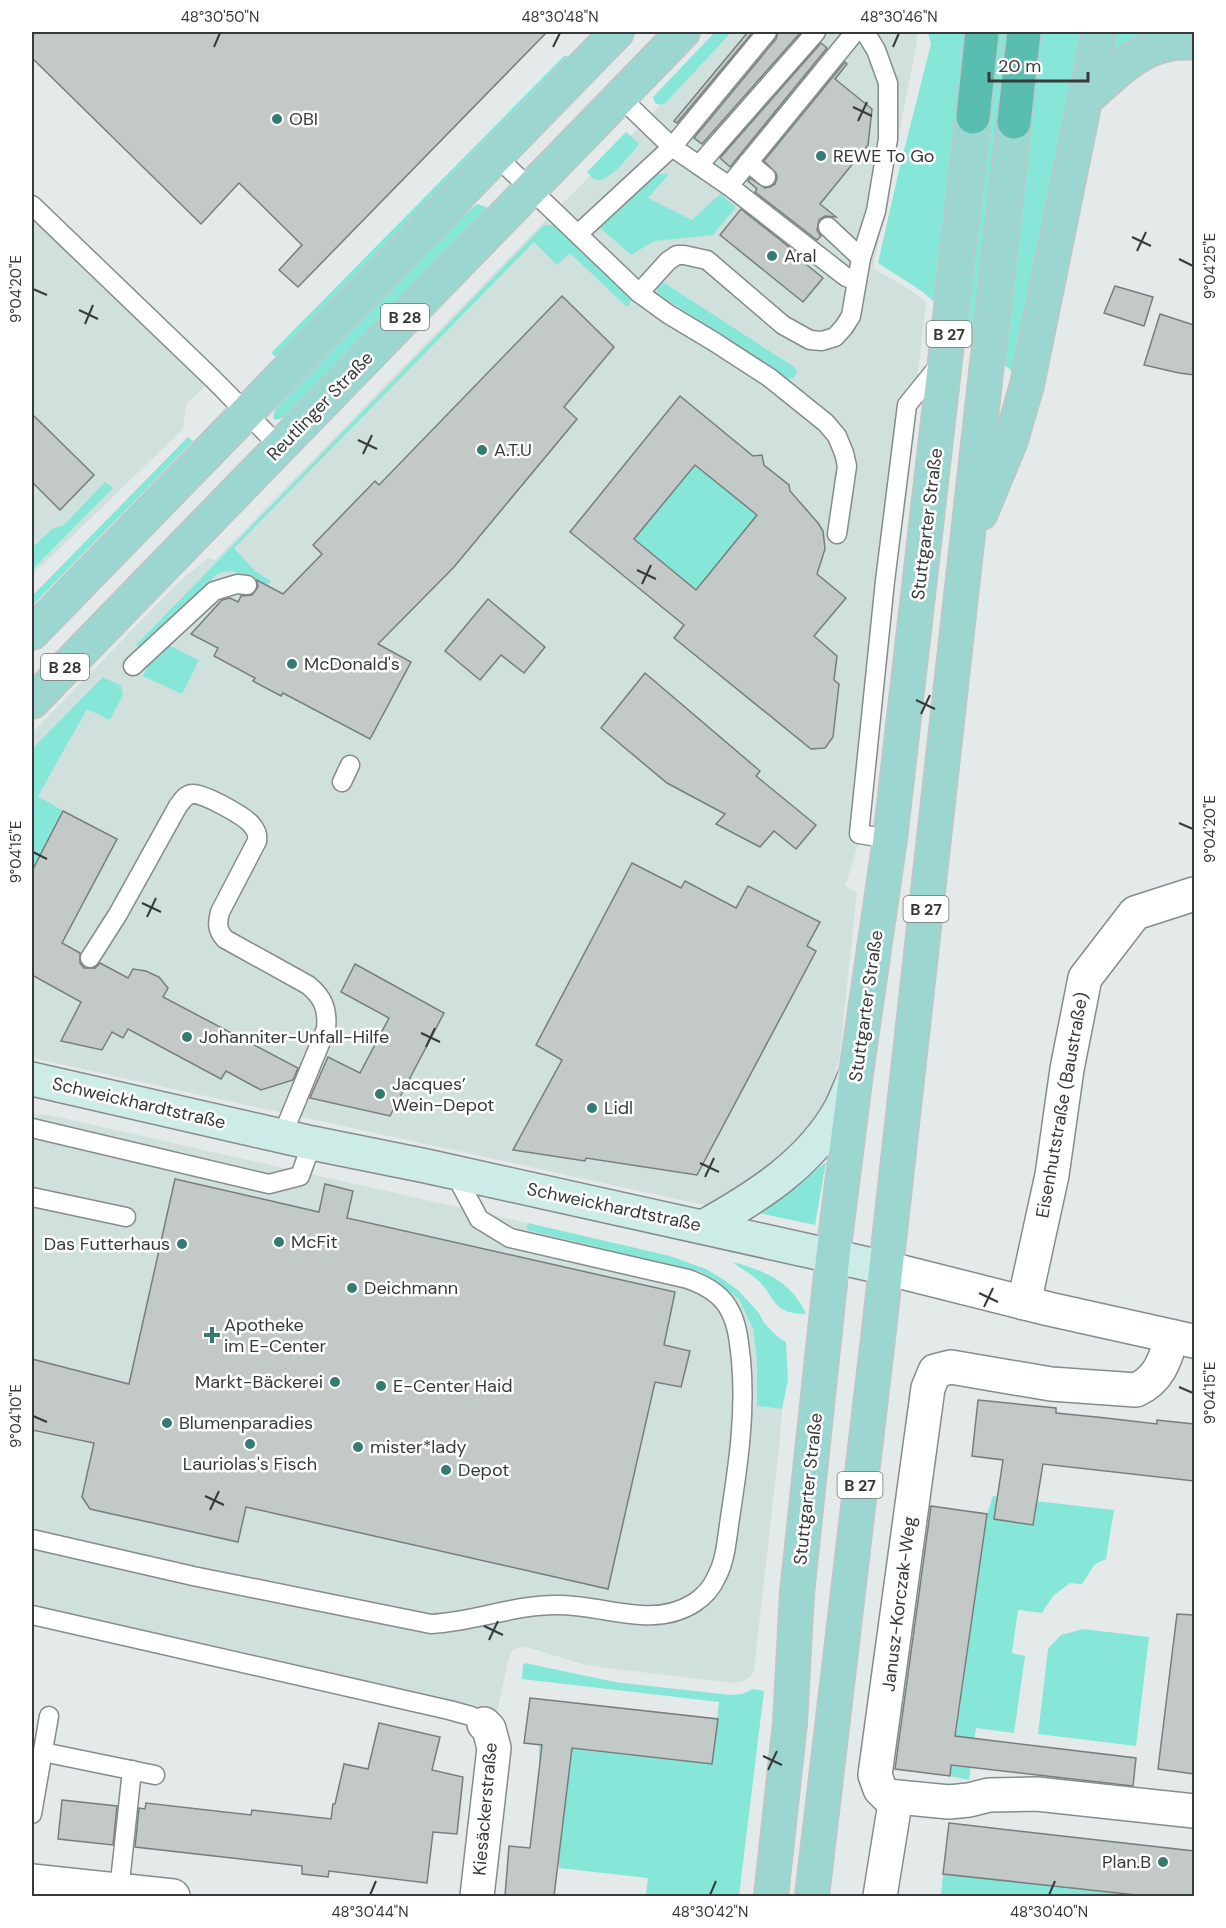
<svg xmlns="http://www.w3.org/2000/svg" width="1226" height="1928" font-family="'DM Sans',sans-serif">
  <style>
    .built { fill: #cfe0dd }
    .green { fill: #86e7d9 }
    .building { fill: #c2c9c7; stroke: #777e7d; stroke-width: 1.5; fill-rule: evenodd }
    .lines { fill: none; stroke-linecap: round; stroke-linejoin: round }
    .lane-casing { stroke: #858c8b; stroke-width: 21 }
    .street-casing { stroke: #858c8b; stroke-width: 36 }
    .secondary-casing { stroke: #858c8b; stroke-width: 36 }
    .primary-casing { stroke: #c3c4c4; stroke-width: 36 }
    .highway-casing { stroke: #c3c4c4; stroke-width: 36 }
    .lane { stroke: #fff; stroke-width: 18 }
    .street { stroke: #fff; stroke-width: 33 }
    .secondary { stroke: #cdebe7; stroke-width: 33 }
    .primary { stroke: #9bd7d0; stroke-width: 33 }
    .highway { stroke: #59bdb0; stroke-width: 33 }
    .ticks { fill: none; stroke: #373a3a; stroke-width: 2 }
    .poi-dot { fill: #357b72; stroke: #fff; stroke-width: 2 }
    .labels { text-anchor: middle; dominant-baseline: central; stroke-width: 5; stroke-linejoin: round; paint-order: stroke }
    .shield { fill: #fff; stroke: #737575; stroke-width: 1.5 }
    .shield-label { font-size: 16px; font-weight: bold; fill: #373a3a }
    .poi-label { font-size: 18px; fill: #373a3a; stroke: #fff; text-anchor: start }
    .street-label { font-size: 18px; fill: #373a3a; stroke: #fff }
    .neatline { fill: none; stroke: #373a3a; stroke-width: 2 }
    .ticks-label { font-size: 15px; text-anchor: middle; fill: #373a3a }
  </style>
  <rect width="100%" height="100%" fill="#e3eae9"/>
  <g class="built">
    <polygon points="733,32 916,32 917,41 873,268 913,292 926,302 867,817 845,886 857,892 839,1060 827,1100 809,1134 764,1174 713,1207 32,1058 32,733 180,581 208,558 215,560 543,223"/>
    <polygon points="32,205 213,379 186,404 183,429 32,575"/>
    <polygon points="32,1114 49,1115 528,1223 528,1230 701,1272 739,1299 753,1329 757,1361 757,1406 782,1409 779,1447 754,1670 752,1675 744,1681 736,1683 606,1668 582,1664 530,1648 519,1647 512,1651 508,1661 497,1711 32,1606"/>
  </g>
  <g class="green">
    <polygon points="715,32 732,32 665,103 661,105 655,103 653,97"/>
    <polygon points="928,32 1194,32 1085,101 1027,385 923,292 878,263 899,170 931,44"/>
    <polygon points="565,55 568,57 281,354 276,357 271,353"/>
    <path d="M626 132 639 144C631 153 608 186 594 179 593 179 588 173 587 172Z"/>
    <polygon points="653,174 669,174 648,198 692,220 720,194 736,207 713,235 654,241 631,255 598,226"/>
    <polygon points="477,204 486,207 486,211 283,418 275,420 273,417 275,410 282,402 457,220"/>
    <path d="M548 225 556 226 632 296 629 306H626L570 253 557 265 534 242 234 548 255 571 271 581 268 585 251 576C243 578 239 573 232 571 227 571 222 572 217 574L141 650 136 645 543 226Z"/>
    <polygon points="663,282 794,367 797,371 794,378 789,379 784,377 657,293 657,289"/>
    <polygon points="188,437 193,441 32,606 32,596"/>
    <polygon points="695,465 757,515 696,590 634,539"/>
    <polygon points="105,482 113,488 32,570 32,548 52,529 64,525"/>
    <polygon points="159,641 199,660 182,694 143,676"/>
    <polygon points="103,677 121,686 123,695 110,720 87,709 38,796 63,811 32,871 32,749"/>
    <polygon points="826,1162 815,1225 754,1212 779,1201"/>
    <polygon points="528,1223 670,1256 706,1269 721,1278 739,1291 759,1313 764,1323 779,1338 786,1342 788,1380 782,1409 757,1406 757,1361 753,1329 739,1299 701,1272 527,1230"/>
    <path d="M732 1262C764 1270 792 1282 806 1314 769 1313 778 1297 755 1278 748 1272 739 1267 732 1262Z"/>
    <polygon points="993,1496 1114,1510 1106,1559 1095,1564 1082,1584 1070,1583 1053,1596 1042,1613 1018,1610 1012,1653 1025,1656 1014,1733 976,1728 969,1780 950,1776 987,1514"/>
    <polygon points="1083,1629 1149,1637 1136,1746 1038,1734 1048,1649 1061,1635"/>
    <polygon points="525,1663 615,1682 730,1695 742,1694 753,1689 764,1691 739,1896 646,1895 648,1878 559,1868 559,1851 539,1775 539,1744 712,1764 719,1702 522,1679 523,1665"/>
    <polygon points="943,1874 1146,1896 941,1896"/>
  </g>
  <g class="building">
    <polygon points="32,32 547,32 298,287 279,270 302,245 239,183 201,224 32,58"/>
    <polygon points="748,32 753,32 677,123 674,121"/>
    <polygon points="778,32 801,32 702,144 694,138 776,39"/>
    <polygon points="821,43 827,48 730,167 720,158"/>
    <polygon points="845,62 847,64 835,79 872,109 868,145 820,204 836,217 825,216 819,220 817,230 821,236 817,240 755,192 757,189 748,181 750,178 765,188 770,187 775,184 777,178 776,173 764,161"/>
    <polygon points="741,209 803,258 801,260 823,278 803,302 720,235"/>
    <polygon points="1115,286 1153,297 1144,326 1104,313"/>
    <polygon points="562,296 614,347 564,407 577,419 454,567 378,644 411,662 370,739 283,693 281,696 253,681 255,678 214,656 218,648 191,634 222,600 230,598 238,602 241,596 252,595 258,587 257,580 283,594 322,554 313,545 375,481 379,485"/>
    <polygon points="1160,314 1194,325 1194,375 1179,373 1144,365"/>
    <path d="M680 396 753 456 762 455 764 465 789 485 790 491 818 523 823 531 825 549 817 574 846 598 814 636 837 656 834 680 839 684 833 737 825 748 811 749 674 638 684 625 570 532ZM695 465 757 515 696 590 634 539Z"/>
    <polygon points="32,414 94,475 60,510 32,482"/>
    <polygon points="488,599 545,647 524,673 501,655 480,680 445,651"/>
    <polygon points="645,673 760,771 756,776 816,825 796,849 774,831 760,847 716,824 725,814 667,783 601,728"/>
    <polygon points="63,811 117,839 62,943 80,953 80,963 84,968 95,968 100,963 128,978 133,969 146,971 159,977 168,988 163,997 298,1068 293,1080 261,1090 226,1071 221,1079 128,1029 123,1038 112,1032 102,1050 61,1041 81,1002 32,975 32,871"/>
    <polygon points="632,863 681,888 685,881 736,908 748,886 820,922 807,946 816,951 697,1175 586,1158 585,1161 513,1150 562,1060 536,1045"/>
    <polygon points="355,964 444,1013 390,1116 310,1098 328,1057 360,1073 389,1018 341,992"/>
    <polygon points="175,1179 319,1212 325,1184 353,1191 347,1218 675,1292 664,1345 690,1351 681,1387 655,1382 608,1589 246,1507 238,1542 90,1509 82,1497 94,1443 32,1430 32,1359 129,1384"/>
    <polygon points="978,1400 1056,1408 1056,1413 1106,1418 1157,1424 1157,1420 1194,1424 1194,1481 1043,1464 1033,1525 994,1519 1003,1460 972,1456"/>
    <polygon points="931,1506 987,1514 955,1736 1136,1758 1133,1786 951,1765 950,1776 895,1769"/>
    <polygon points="1177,1614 1194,1615 1194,1774 1158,1769"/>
    <polygon points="530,1698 718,1719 712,1764 572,1748 554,1896 505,1896 509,1846 530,1848 542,1745 524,1743"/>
    <polygon points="379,1723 440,1737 432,1770 463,1777 457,1834 433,1832 427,1883 329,1871 328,1877 302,1874 302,1866 135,1847 139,1808 145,1809 146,1803 251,1815 252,1810 331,1819 333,1804 335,1804 344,1764 368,1769"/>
    <polygon points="62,1800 117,1806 113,1845 58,1839"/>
    <polygon points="949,1823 1194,1851 1194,1896 1146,1896 943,1874"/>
  </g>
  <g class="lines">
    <defs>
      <g id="lane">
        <polyline points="620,97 672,147 729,186 846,277 857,281"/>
        <polyline points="496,156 639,293 668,314 713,341 770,378 826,423 837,436 844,453 847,466 837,534"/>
        <polyline points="748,162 766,177"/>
        <polyline points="699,165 816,32"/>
        <polyline points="729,186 855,32"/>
        <polyline points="32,205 213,379 280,447"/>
        <polyline points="828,227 861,258"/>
        <polyline points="578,234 672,147 767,32"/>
        <polyline points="639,293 668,261 677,255 684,255 707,260 783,325 810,340 822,341 835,337 844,327 851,316 861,258 876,211 888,139 888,83 876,50 865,32"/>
        <polyline points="133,666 214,591 237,584 247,585"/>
        <polyline points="342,782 350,765"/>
        <polyline points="890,839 859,834 885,581 907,405 941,363"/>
        <path d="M90 958 118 914 178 806C182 801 185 795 192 794 202 792 244 816 251 824 256 830 258 834 257 841L220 912C217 924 217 930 225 939L308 985C323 997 328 1009 326 1029L282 1136"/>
        <polyline points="32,1128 269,1184 300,1176 312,1143"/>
        <polyline points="32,1197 126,1217"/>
        <path d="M32 1539 193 1576 431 1624C474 1622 513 1605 556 1605 603 1604 651 1630 694 1603 705 1596 712 1588 717 1576 726 1559 727 1537 730 1518 738 1466 746 1413 741 1360 739 1343 738 1326 730 1311 722 1294 705 1285 688 1279L510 1238 479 1219 454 1172"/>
        <polyline points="32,1615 449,1710 471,1716 484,1724"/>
        <polyline points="43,1752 155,1775"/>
        <polyline points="32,1814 49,1716"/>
        <polyline points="119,1891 132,1770"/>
      </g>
      <g id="street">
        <polyline points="886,1268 1049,1309 1193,1341"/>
        <polyline points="1024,1303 1052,1175 1067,1069 1085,978 1135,913 1194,894"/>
        <path d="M1172 1337C1165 1360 1159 1380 1136 1390L1051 1384 951 1367 935 1371 928 1388 875 1775 880 1789 887 1796 949 1802 969 1800 989 1795 1037 1794 1194 1811"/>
        <polyline points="32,1881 173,1896"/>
        <polyline points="477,1896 494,1748 489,1729 484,1724"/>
        <polyline points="880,1896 896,1797"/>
      </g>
      <g id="secondary">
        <polyline points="32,1079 312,1143 426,1166 886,1268"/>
        <path d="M703 1227C757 1197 811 1163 841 1108 846 1098 850 1087 854 1078"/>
      </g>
      <g id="primary">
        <path d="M1085 100C1118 71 1146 38 1194 43"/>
        <polyline points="981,513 1011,440 1027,385 1099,32"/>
        <polyline points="32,633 617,32"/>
        <polyline points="32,702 683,32"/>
        <polyline points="771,1896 790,1723 797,1593 833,1255 856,1073 890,839 973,117"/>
        <polyline points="812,1896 879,1330 1014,122"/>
      </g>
      <g id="highway">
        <polyline points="973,117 982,32"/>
        <polyline points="1014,122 1024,32"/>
      </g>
    </defs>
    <use href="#lane" class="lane-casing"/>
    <use href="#street" class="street-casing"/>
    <use href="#secondary" class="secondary-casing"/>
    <use href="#primary" class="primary-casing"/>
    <use href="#highway" class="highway-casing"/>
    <use href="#lane" class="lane"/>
    <use href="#street" class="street"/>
    <use href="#secondary" class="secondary"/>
    <use href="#primary" class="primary"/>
    <use href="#highway" class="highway"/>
  </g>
  <path class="ticks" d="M214 47 220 33M553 47 560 33M893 47 899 33M853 107 872 116M858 121 867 102M1132 237 1151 246M1137 251 1146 232M1179 259 1193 266M33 289 47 295M79 310 98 319M85 324 93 305M358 440 377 449M363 454 372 435M637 570 656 579M642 584 651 565M916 700 935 709M921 714 930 695M1179 823 1193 829M33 852 47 859M142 903 161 912M147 917 156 898M421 1033 440 1042M426 1047 435 1028M700 1163 719 1172M705 1177 714 1158M979 1293 998 1302M984 1307 993 1288M1179 1387 1193 1393M33 1416 47 1422M205 1496 224 1505M210 1510 219 1491M484 1626 503 1635M489 1640 498 1621M763 1756 782 1765M768 1770 777 1751M370 1895 376 1881M710 1895 716 1881M1049 1895 1055 1881"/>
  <g class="poi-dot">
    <circle cx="277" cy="119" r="6"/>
    <circle cx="821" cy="156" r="6"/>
    <circle cx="772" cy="256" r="6"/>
    <circle cx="482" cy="450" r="6"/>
    <circle cx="292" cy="664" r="6"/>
    <circle cx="187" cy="1037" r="6"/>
    <circle cx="380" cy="1094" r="6"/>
    <circle cx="592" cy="1108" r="6"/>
    <circle cx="279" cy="1242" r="6"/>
    <circle cx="182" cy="1244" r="6"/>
    <circle cx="352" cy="1288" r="6"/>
    <path d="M209 1326h6v6h6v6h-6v6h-6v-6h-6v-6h6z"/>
    <circle cx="335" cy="1382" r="6"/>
    <circle cx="381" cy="1386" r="6"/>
    <circle cx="167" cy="1423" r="6"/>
    <circle cx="250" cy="1444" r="6"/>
    <circle cx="358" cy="1447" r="6"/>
    <circle cx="446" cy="1470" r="6"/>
    <circle cx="1163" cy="1862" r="6"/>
  </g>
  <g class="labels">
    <g class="shield">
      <rect x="381" y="304" width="48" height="26" rx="4.5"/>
      <rect x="926.5" y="321" width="45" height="26" rx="4.5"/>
      <rect x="41" y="654" width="48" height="26" rx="4.5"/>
      <rect x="903.5" y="896" width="45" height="26" rx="4.5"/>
      <rect x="837.5" y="1472" width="45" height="26" rx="4.5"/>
    </g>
    <g class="shield-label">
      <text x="405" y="317">B 28</text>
      <text x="949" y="334">B 27</text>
      <text x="65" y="667">B 28</text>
      <text x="926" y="909">B 27</text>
      <text x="860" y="1485">B 27</text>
    </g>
    <g class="poi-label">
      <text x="289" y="119">OBI</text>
      <text x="833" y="156">REWE To Go</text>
      <text x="784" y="256">Aral</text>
      <text x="494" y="450">A.T.U</text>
      <text x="304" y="664">McDonald's</text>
      <text x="199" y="1037">Johanniter-Unfall-Hilfe</text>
      <text x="392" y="1084">Jacques’<tspan x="392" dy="21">Wein-Depot</tspan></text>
      <text x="604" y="1108">Lidl</text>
      <text x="291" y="1242">McFit</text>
      <text x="170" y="1244" text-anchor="end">Das Futterhaus</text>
      <text x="364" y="1288">Deichmann</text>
      <text x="224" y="1325">Apotheke<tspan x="224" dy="21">im E-Center</tspan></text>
      <text x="323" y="1382" text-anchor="end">Markt-Bäckerei</text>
      <text x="393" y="1386">E-Center Haid</text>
      <text x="179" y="1423">Blumenparadies</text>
      <text x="370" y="1447">mister*lady</text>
      <text x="250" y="1464" text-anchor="middle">Lauriolas's Fisch</text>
      <text x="458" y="1470">Depot</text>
      <text x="1151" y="1862" text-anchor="end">Plan.B</text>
    </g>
    <g class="street-label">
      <text transform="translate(320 406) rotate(-46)">Reutlinger Straße</text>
      <text transform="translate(927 524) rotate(-83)">Stuttgarter Straße</text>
      <text transform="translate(866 1006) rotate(-82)">Stuttgarter Straße</text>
      <text transform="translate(139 1103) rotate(13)">Schweickhardtstraße</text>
      <text transform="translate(1062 1105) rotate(-80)">Eisenhutstraße (Baustraße)</text>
      <text transform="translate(614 1207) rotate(12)">Schweickhardtstraße</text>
      <text transform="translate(808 1489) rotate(-84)">Stuttgarter Straße</text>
      <text transform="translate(899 1604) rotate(-83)">Janusz-Korczak-Weg</text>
      <text transform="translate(485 1809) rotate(-85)">Kiesäckerstraße</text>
    </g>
  </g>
  <rect width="1226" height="1928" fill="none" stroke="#ffffff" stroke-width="66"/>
  <path d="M989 72v9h99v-9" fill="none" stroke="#373a3a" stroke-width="3"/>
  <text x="998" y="72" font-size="18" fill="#373a3a" stroke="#ffffff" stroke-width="4.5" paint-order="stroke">20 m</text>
  <rect x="33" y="33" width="1160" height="1862" class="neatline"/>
  <g class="ticks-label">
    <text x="220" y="22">48°30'50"N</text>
    <text x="560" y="22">48°30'48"N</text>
    <text x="899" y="22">48°30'46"N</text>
    <text transform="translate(1210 266) rotate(-90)" y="5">9°04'25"E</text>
    <text transform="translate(16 289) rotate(-90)" y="5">9°04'20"E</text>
    <text transform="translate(1210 829) rotate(-90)" y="5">9°04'20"E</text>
    <text transform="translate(16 852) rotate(-90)" y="5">9°04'15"E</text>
    <text transform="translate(1210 1393) rotate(-90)" y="5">9°04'15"E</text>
    <text transform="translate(16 1416) rotate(-90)" y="5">9°04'10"E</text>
    <text x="370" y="1917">48°30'44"N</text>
    <text x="710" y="1917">48°30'42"N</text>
    <text x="1049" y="1917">48°30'40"N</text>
  </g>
</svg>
